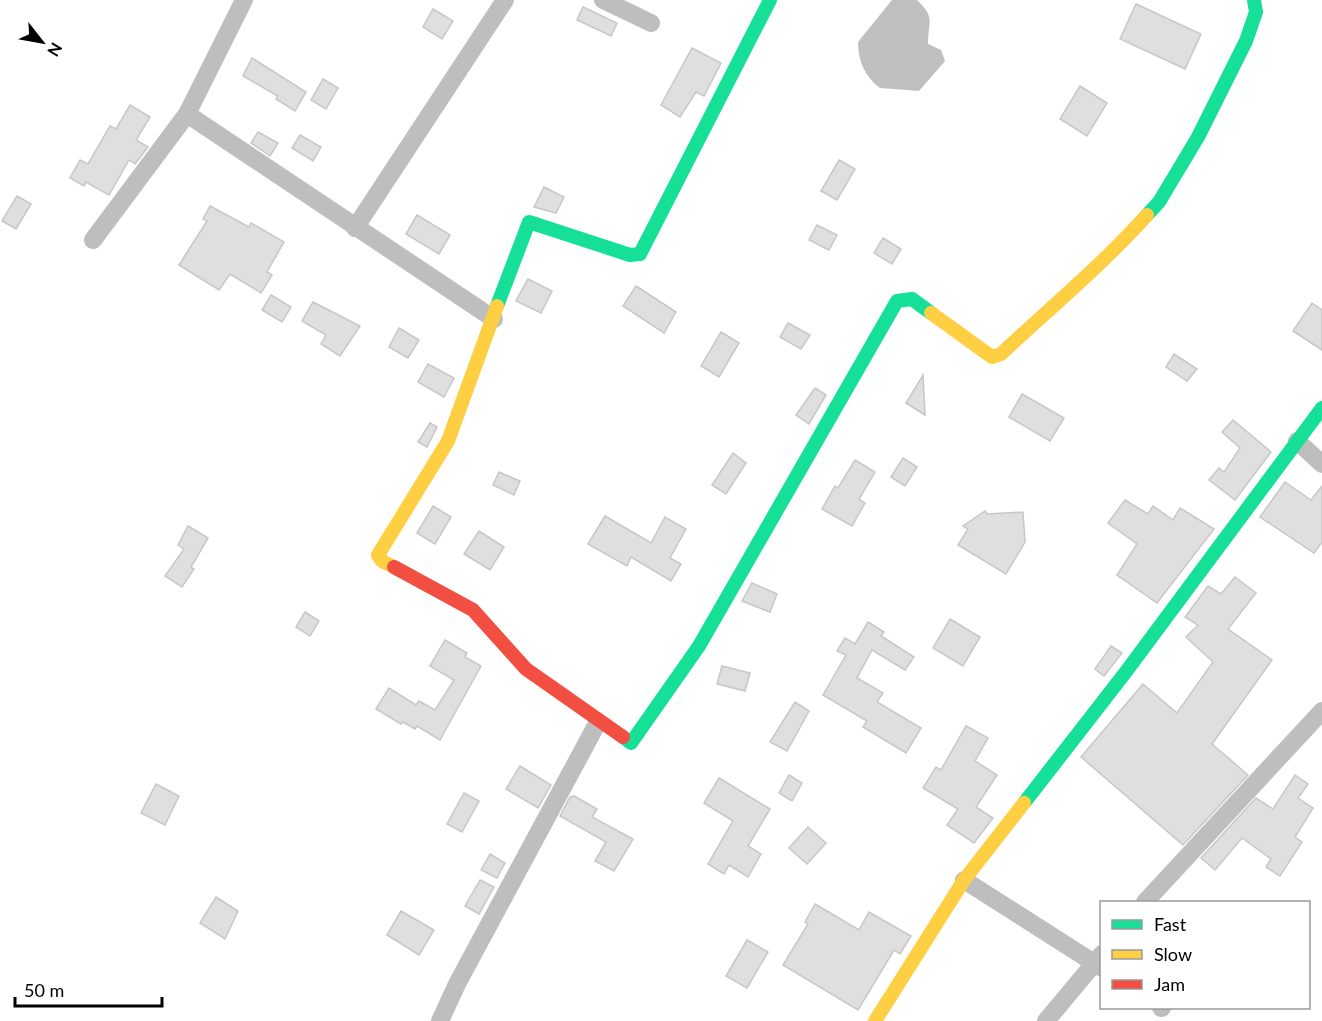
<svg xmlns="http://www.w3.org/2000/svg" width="1322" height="1021" font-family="Lato,sans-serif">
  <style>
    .water { fill: #bfbfbf }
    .building { fill: #dfdfdf; stroke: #c7c7c7; stroke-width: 1.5 }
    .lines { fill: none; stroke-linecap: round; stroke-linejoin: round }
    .street { stroke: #bebebe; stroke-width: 18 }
    .fast { stroke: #16e098; stroke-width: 14 }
    .slow { stroke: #ffcf43; stroke-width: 14 }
    .jam { stroke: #f24e42; stroke-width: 14 }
  </style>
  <rect width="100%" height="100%" fill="#fff"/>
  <path class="water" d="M892 0H917C936 18 928 22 928 44L941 50 945 61 919 91 880 88C865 77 858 61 858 42Z"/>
  <g class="building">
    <polygon points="1136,4 1201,34 1185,69 1120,39"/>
    <polygon points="583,7 617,23 611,36 577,20"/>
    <polygon points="433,9 453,21 442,39 423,27"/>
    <polygon points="692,48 721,63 704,96 696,92 680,117 661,105"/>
    <polygon points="252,58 306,92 295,111 276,99 278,96 243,76"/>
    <polygon points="323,79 338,88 326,109 311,100"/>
    <polygon points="1080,86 1107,103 1087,136 1060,119"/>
    <polygon points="130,105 150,117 136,140 148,147 135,164 129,160 109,195 86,182 84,186 70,178 80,160 88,164 110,126 116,129"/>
    <polygon points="258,132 278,143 270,156 251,143"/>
    <polygon points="300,135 321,147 313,161 292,148"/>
    <polygon points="839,160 855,169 837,200 821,191"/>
    <polygon points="544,187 564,197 556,213 534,207"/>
    <polygon points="17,196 31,204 16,229 2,221"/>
    <polygon points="210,206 249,227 251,223 284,242 267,272 272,275 261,293 230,274 219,290 179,265 207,221 203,219"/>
    <polygon points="417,215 450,235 439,254 406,234"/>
    <polygon points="817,225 837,235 829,250 809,240"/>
    <polygon points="883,238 901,249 892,264 874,253"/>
    <polygon points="528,279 552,291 541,313 516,301"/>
    <polygon points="636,286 676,312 664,333 623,306"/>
    <polygon points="271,295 291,307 282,322 262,310"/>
    <polygon points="313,302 360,326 340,356 321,344 326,335 302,321"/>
    <polygon points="1312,303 1322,310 1322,350 1293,331"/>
    <polygon points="788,323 810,335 801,349 780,337"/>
    <polygon points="399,328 419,340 408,358 389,347"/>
    <polygon points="721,332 739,343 719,377 701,366"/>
    <polygon points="1174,354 1197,369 1187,381 1166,367"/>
    <polygon points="428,364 454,378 444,397 418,382"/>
    <polygon points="923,375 925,415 906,403"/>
    <polygon points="815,388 826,395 809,424 796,415"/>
    <polygon points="1022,394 1064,418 1050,441 1009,417"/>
    <polygon points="1233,420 1271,452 1235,500 1209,480 1219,468 1224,472 1240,448 1222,432"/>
    <polygon points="430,423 437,427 427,447 418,442"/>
    <polygon points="733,453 746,463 726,494 712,485"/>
    <polygon points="903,458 917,467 905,486 891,477"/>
    <polygon points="855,460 875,472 859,499 865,503 852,526 822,509 835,486 838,488"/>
    <polygon points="499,472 520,481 514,495 493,485"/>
    <polygon points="1285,482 1311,500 1322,486 1322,542 1314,553 1260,517"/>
    <polygon points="1125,500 1148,514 1153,506 1173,520 1180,508 1214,529 1157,603 1117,575 1137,544 1108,523"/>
    <polygon points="433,506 451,517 435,544 417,533"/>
    <polygon points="985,511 987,514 1023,512 1025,542 1006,574 958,545 968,529 963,526"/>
    <polygon points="605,516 651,543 665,517 686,529 670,558 681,564 671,581 631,557 627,566 588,544"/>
    <polygon points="188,526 208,538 191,567 194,569 182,587 165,576 184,549 178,545"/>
    <polygon points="479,531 504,547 490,570 464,554"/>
    <polygon points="1235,577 1256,593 1228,629 1272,660 1212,744 1248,775 1183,845 1081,757 1143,684 1177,713 1213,662 1186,637 1198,625 1185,617 1208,586 1221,594"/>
    <polygon points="752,583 777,594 770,612 742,601"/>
    <polygon points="305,612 319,621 310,636 296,627"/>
    <polygon points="950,619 980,637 963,666 933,648"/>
    <polygon points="868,622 884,632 881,636 914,657 905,670 872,650 857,678 883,693 877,702 921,728 906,753 863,727 867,721 823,695 846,655 837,651 845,638 855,644"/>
    <polygon points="445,640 467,653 465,657 481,666 440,740 417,726 415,729 403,722 401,724 376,709 389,688 416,705 419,701 435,710 454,680 430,666"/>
    <polygon points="1111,646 1122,653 1104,676 1095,669"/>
    <polygon points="722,666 750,673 745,691 717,684"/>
    <polygon points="795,702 809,711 787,751 770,742"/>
    <polygon points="966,726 988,738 975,761 997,775 976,807 993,818 974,843 947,825 958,809 923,788 936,767 941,770"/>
    <polygon points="520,766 551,785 538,808 506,789"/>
    <polygon points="789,775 802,783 792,801 779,793"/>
    <polygon points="1295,775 1308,784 1298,798 1313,808 1295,837 1302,842 1280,876 1266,867 1271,859 1242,838 1215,870 1201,858 1256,798 1273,809"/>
    <polygon points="719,778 770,809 748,846 761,854 748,877 729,865 724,874 708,864 733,821 704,803"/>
    <polygon points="156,784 179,796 165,825 141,813"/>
    <polygon points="464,793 479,801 462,832 447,824"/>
    <polygon points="574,796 597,809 592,817 633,839 614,871 595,861 606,842 560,816 570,797"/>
    <polygon points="808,827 826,843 807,864 789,848"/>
    <polygon points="490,854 505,863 497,878 481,870"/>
    <polygon points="480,880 494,887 479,914 465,906"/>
    <polygon points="216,897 238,911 225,939 200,923"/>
    <polygon points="815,904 859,930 869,912 911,936 900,954 894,950 858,1010 783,965 808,924 805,922"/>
    <polygon points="401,911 434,930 419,955 387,935"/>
    <polygon points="747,940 768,952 747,988 726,976"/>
  </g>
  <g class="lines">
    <g class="street">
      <polyline points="603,0 651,23"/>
      <polyline points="187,114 494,319"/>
      <polyline points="355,228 505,0"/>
      <polyline points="93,240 187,114 244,0"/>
      <polyline points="1297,441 1322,464"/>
      <polyline points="964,880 1102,968"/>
      <polyline points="1145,902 1322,711"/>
      <polyline points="1161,1008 1162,1008"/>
      <polyline points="440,1021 457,984 598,722"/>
      <polyline points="1046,1021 1102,954"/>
    </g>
    <g class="fast">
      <polyline points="1147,215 1159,202 1198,137 1246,41 1256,12 1254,0"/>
      <polyline points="497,306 529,222 630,255 640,254 770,0"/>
      <polyline points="623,737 631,743 699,646 897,301 912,299 931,313"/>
      <polyline points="1024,803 1125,673 1322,408"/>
    </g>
    <g class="slow">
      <path d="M931 313 992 357 1001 354C1050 308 1102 265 1147 215"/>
      <polyline points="394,567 382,561 378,555 448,441 497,306"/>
      <polyline points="875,1021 964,880 1024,803"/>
    </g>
    <polyline class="jam" points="394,567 473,610 526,669 623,737"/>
  </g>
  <rect x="1100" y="901" width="210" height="108" fill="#ffffff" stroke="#999999" stroke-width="1.5"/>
  <rect x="1112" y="920" width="30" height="9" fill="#16e098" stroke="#999999" stroke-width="1.5"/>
  <text x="1154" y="931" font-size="18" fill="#000000">Fast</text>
  <rect x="1112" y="950" width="30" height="9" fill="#ffcf43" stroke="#999999" stroke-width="1.5"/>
  <text x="1154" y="961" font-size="18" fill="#000000">Slow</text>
  <rect x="1112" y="980" width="30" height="9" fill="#f24e42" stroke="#999999" stroke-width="1.5"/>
  <text x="1154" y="991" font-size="18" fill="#000000">Jam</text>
  <g transform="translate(42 42) rotate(121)" stroke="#ffffff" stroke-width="4.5" paint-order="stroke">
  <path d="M0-4.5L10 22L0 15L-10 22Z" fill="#000000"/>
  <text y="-9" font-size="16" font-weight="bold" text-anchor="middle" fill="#000000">N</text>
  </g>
  <path d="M15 997v9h147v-9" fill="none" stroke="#000000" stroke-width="3"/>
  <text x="24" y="997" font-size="18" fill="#000000" stroke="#ffffff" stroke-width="4.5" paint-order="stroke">50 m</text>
</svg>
